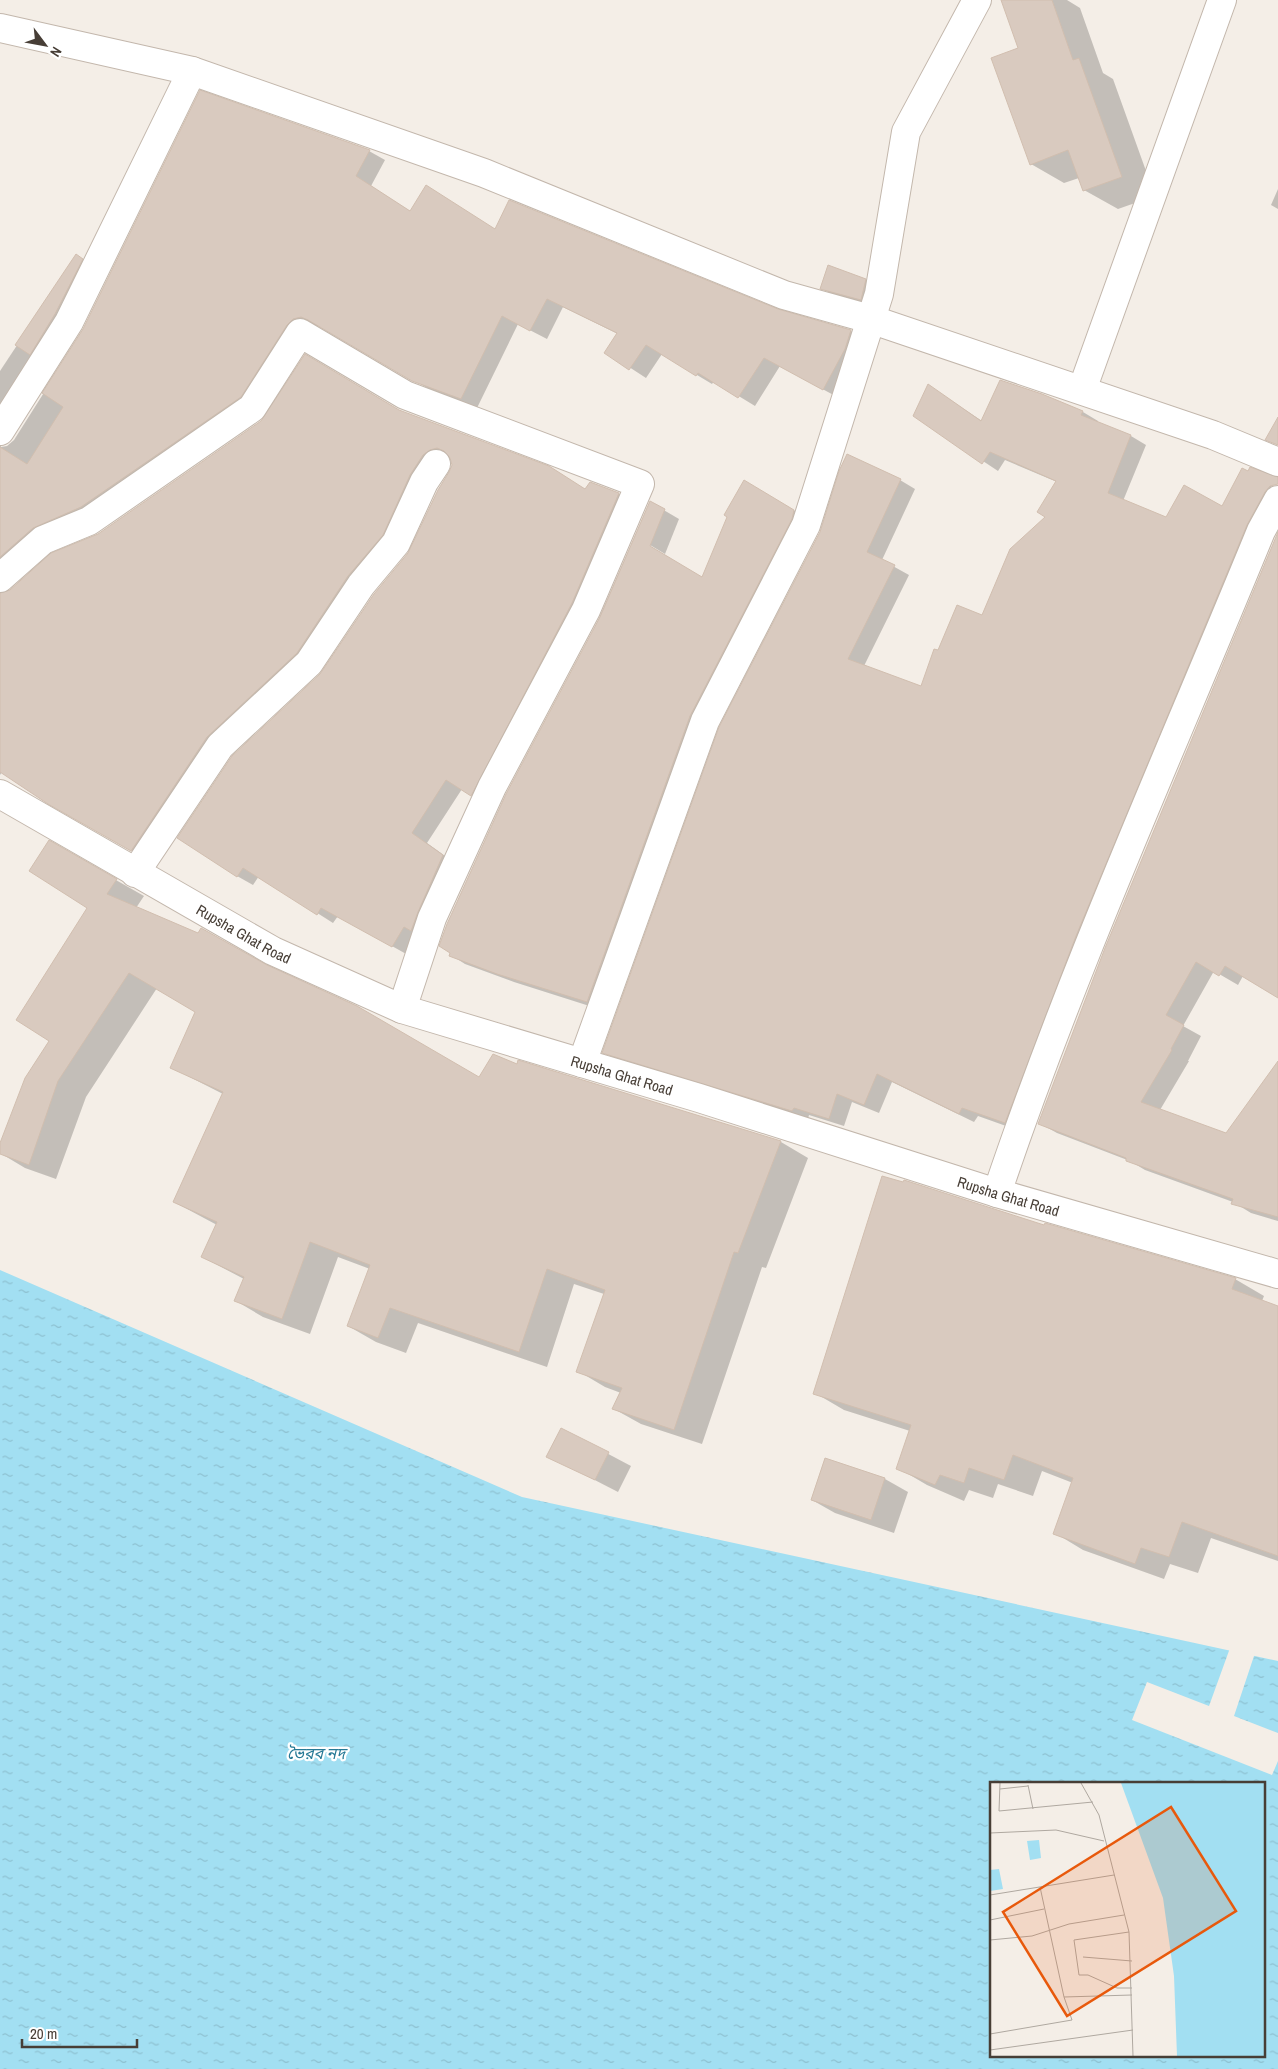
<svg xmlns="http://www.w3.org/2000/svg" width="1278" height="2069" font-family="'Archivo Narrow','Noto Sans Bengali',sans-serif">
  <style>
    .water { fill: url(#water-ripples); fill-rule: evenodd }
    .pier { fill: #f4eee7 }
    .shadow { fill: #0003 }
    .building { fill: #d9cabf; stroke: #d1beaf }
    .lines { fill: none; stroke-linecap: round; stroke-linejoin: round }
    .minor-casing { stroke: #c3b7ac; stroke-width: 30 }
    .tertiary-casing { stroke: #c3b7ac; stroke-width: 30 }
    .minor { stroke: #fff; stroke-width: 28 }
    .tertiary { stroke: #fff; stroke-width: 28 }
    .labels { text-anchor: middle; dominant-baseline: central; stroke-width: 4.5; stroke-linejoin: round; paint-order: stroke }
    .street-label { font-size: 15px; fill: #473e36; stroke: #fff }
    .water-label { font-size: 16px; font-style: italic; fill: #267996; stroke: #fff }
    .inset-road { fill: none; stroke: #afa8a0; stroke-width: 1 }
    .view { fill: #e8590c; fill-opacity: 0.15; stroke: #e8590c; stroke-width: 2.5 }
    .inset-edge { fill: none; stroke: #473e36; stroke-width: 2.5 }
  </style>
  <defs>
    <pattern id="water-ripples" width="26" height="14" patternUnits="userSpaceOnUse" patternTransform="scale(1.25)"><rect width="26" height="14" fill="#a2dff2"/><path d="M2 4q2-2 4 0t4 0M15 11q2-2 4 0t4 0" fill="none" stroke="#8dc0d0"/></pattern>
  </defs>
  <rect width="100%" height="100%" fill="#f4eee7"/>
  <path class="water" d="M0 1270 522 1497 1278 1661V2069H0ZM992 1783H1264V2055H992Z"/>
  <polygon class="pier" points="1230,1648 1255,1653 1234,1716 1278,1733 1278,1761 1272,1775 1132,1720 1147,1682 1209,1706"/>
  <g class="shadow">
    <polygon points="1014,0 1067,0 1080,8 1103,73 1113,79 1155,196 1118,209 1084,190 1079,178 1064,183 1031,164"/>
    <polygon points="369,151 385,160 371,186 411,212 496,230 851,331 867,340 839,398 780,366 755,406 714,381 712,384 662,354 646,378 606,352 618,334 563,307 547,339 518,324 477,408 429,389 325,328 318,326 309,328 256,406 49,537 0,591 2,594 399,411 586,490 590,483 619,494 634,503 487,804 462,789 427,843 459,866 408,955 338,916 333,923 259,876 253,885 237,876 321,675 409,553 453,466 451,457 446,458 398,544 223,746 147,859 49,803 2,772 0,775 0,440 1,447 7,446 14,440 83,331"/>
    <polygon points="1278,189 1278,209 1271,205"/>
    <polygon points="76,256 92,265 0,439 0,371"/>
    <polygon points="865,280 876,286 872,306 833,295 822,288"/>
    <polygon points="929,386 982,421 1041,395 1083,412 1098,421 1097,423 1131,436 1146,445 1123,501 1166,519 1222,508 1243,470 1278,490 1020,1131 978,1116 974,1122 892,1082 879,1113 852,1102 844,1126 809,1115 808,1119 619,1061 604,1052 900,480 915,489 882,560 909,575 864,666 922,687 938,652 982,617 1047,517 1057,482 1005,460 998,471 915,416"/>
    <polygon points="744,482 809,519 705,724 602,1010 514,982 465,964 451,955 650,502 679,519 665,554 645,542 644,544 702,579"/>
    <polygon points="1278,535 1278,996 1243,976 1238,985 1214,971 1183,1026 1201,1036 1188,1061 1189,1061 1160,1110 1227,1134 1278,1063 1278,1221 1251,1213 1233,1202 1145,1170 1130,1161 1057,1133 1039,1123"/>
    <polygon points="49,842 144,896 136,908 266,966 480,1079 518,1065 519,1062 781,1142 808,1158 766,1268 762,1267 702,1444 641,1424 614,1409 621,1393 605,1387 578,1371 604,1294 574,1284 547,1367 418,1323 406,1353 376,1342 348,1326 370,1269 338,1257 310,1334 263,1317 236,1301 244,1279 202,1257 217,1225 174,1202 223,1094 172,1068 197,1012 157,988 86,1097 56,1179 25,1168 0,1153 0,1147 51,1041 89,907"/>
    <polygon points="1045,1227 1235,1279 1264,1296 1262,1301 1278,1307 1278,1561 1211,1538 1198,1573 1170,1564 1164,1579 1083,1550 1055,1533 1073,1483 1042,1471 1033,1496 998,1484 993,1498 969,1490 964,1501 927,1485 898,1468 910,1431 844,1410 815,1393"/>
    <polygon points="561,1429 631,1466 618,1492 548,1456"/>
    <polygon points="825,1459 885,1479 908,1492 894,1533 835,1513 812,1500"/>
  </g>
  <g class="building">
    <polygon points="1001,0 1052,0 1073,60 1079,58 1122,177 1083,191 1068,150 1030,165 991,58 1018,48"/>
    <polygon points="200,90 370,150 356,176 410,211 426,185 495,229 509,200 778,309 851,330 845,349 823,390 764,358 738,398 698,373 696,376 646,345 629,370 604,353 617,333 547,299 530,331 502,316 461,399 412,381 308,320 301,317 293,319 287,325 241,397 81,507 33,528 0,557 0,447 27,464 63,407 42,393 83,329"/>
    <polygon points="76,254 83,259 55,314 30,355 15,345"/>
    <polygon points="828,265 866,279 861,300 820,289"/>
    <polygon points="305,354 399,410 549,466 585,489 590,482 619,493 572,603 471,796 446,780 412,833 443,855 418,912 411,931 404,927 392,947 321,908 317,915 243,868 237,877 177,838 232,756 320,674 374,594 408,553 438,490 449,472 452,465 450,458 444,451 437,448 430,450 423,455 410,475 383,535 348,576 297,653 207,737 131,851 48,804 0,772 0,593 10,590 51,553 98,534 261,421"/>
    <polygon points="1000,380 1042,394 1083,411 1081,415 1131,435 1108,493 1166,517 1184,485 1222,506 1242,468 1248,471 1250,467 1278,477 1278,484 1270,486 1265,492 1247,525 1076,936 1005,1123 962,1108 959,1114 877,1074 864,1105 837,1094 829,1119 794,1108 792,1111 602,1053 719,727 820,532 839,471 847,454 901,479 867,552 895,565 848,659 921,686 934,649 938,650 957,605 982,615 1010,549 1045,517 1037,512 1056,481 990,452 982,464 913,416 928,384 981,421"/>
    <polygon points="1278,417 1278,445 1265,440"/>
    <polygon points="744,480 794,510 792,519 690,716 587,1002 497,974 449,956 450,953 439,946 447,924 506,794 600,617 650,501 665,509 650,546 702,577 727,517 724,515"/>
    <polygon points="1278,532 1278,998 1225,966 1219,976 1196,962 1166,1015 1184,1025 1171,1049 1172,1050 1141,1102 1226,1133 1278,1061 1278,1217 1231,1204 1233,1199 1126,1161 1126,1158 1038,1124 1105,948"/>
    <polygon points="49,840 117,879 107,894 198,933 201,928 267,965 357,1006 479,1077 493,1054 517,1064 518,1060 781,1141 738,1253 734,1252 674,1430 612,1409 622,1388 576,1372 605,1290 547,1269 519,1352 390,1308 378,1338 347,1326 370,1265 310,1242 282,1319 234,1301 244,1277 201,1257 217,1222 173,1202 223,1092 170,1068 195,1012 129,973 58,1081 29,1165 0,1154 0,1143 25,1078 49,1041 16,1020 87,908 29,871"/>
    <polygon points="882,1176 903,1182 904,1180 1044,1225 1045,1223 1236,1278 1232,1289 1278,1306 1278,1556 1182,1522 1169,1557 1141,1548 1135,1564 1053,1534 1073,1478 1013,1455 1004,1480 969,1468 964,1483 940,1475 935,1485 896,1469 911,1425 813,1394"/>
    <polygon points="561,1428 609,1452 595,1480 546,1457"/>
    <polygon points="825,1458 885,1478 871,1520 811,1500"/>
  </g>
  <g class="lines">
    <defs>
      <g id="minor">
        <polyline points="0,28 192,71"/>
        <polyline points="1082,390 1222,0"/>
        <polyline points="0,431 69,322 192,71 484,173 784,295 870,319 1213,435 1278,462"/>
        <polyline points="0,578 43,540 89,521 252,408 300,333 405,395 640,484 586,610 492,787 432,918 402,1009"/>
        <polyline points="135,873 220,746 309,663 361,585 396,543 424,482 436,464"/>
        <polyline points="582,1063 705,721 806,525 879,294 906,132 977,0"/>
        <path d="M997 1193C1073 967 1171 751 1261 531L1278 500"/>
      </g>
      <g id="tertiary">
        <path id="s1" d="M0 794 273 951 402 1009 699 1098 997 1193 1278 1274"/>
      </g>
    </defs>
    <use href="#minor" class="minor-casing"/>
    <use href="#tertiary" class="tertiary-casing"/>
    <use href="#minor" class="minor"/>
    <use href="#tertiary" class="tertiary"/>
  </g>
  <g class="labels">
    <g class="street-label">
      <text stroke="none"><textPath href="#s1" startOffset="281">Rupsha Ghat Road</textPath></text>
      <text stroke="none"><textPath href="#s1" startOffset="686">Rupsha Ghat Road</textPath></text>
      <text stroke="none"><textPath href="#s1" startOffset="1091">Rupsha Ghat Road</textPath></text>
    </g>
    <g class="water-label">
      <text x="316" y="1753">ভৈরব নদ</text>
    </g>
  </g>
  <g transform="translate(990 1782)">
    <rect width="275" height="275" fill="#f4eee7"/>
    <path d="M131 1H275V274H187L184 194 173 116ZM49 58 51 76 40 78 37 59ZM9 87 13 107 0 109V88Z" fill="#a2dff2"/>
    <path class="inset-road" d="M10 1 9 29 103 20M91 1 109 33 139 150 143 274M38 3 43 27M10 7 38 4M0 51 66 48 114 59M50 105 74 215 142 213M0 113 124 93M0 138 54 127M139 150 84 158 89 193H98L127 206H142M0 158 42 154 79 142 134 133M93 175 142 179M0 252 82 238 74 215M0 268 143 248"/>
    <path class="view" d="M181 25 246 129 77 234 13 130Z"/>
    <rect width="275" height="275" class="inset-edge"/>
  </g>
  <g transform="translate(45 45) rotate(122)" stroke="#ffffff" stroke-width="4" paint-order="stroke">
  <path d="M0-4L9 19L0 12L-9 19Z" fill="#473e36"/>
  <text y="-8" font-size="14" font-weight="bold" text-anchor="middle" fill="#473e36">N</text>
  </g>
  <path d="M22 2039v8h115v-8" fill="none" stroke="#473e36" stroke-width="2.5"/>
  <text x="30" y="2039" font-size="15" fill="#473e36" stroke="#ffffff" stroke-width="4" paint-order="stroke">20 m</text>
</svg>
